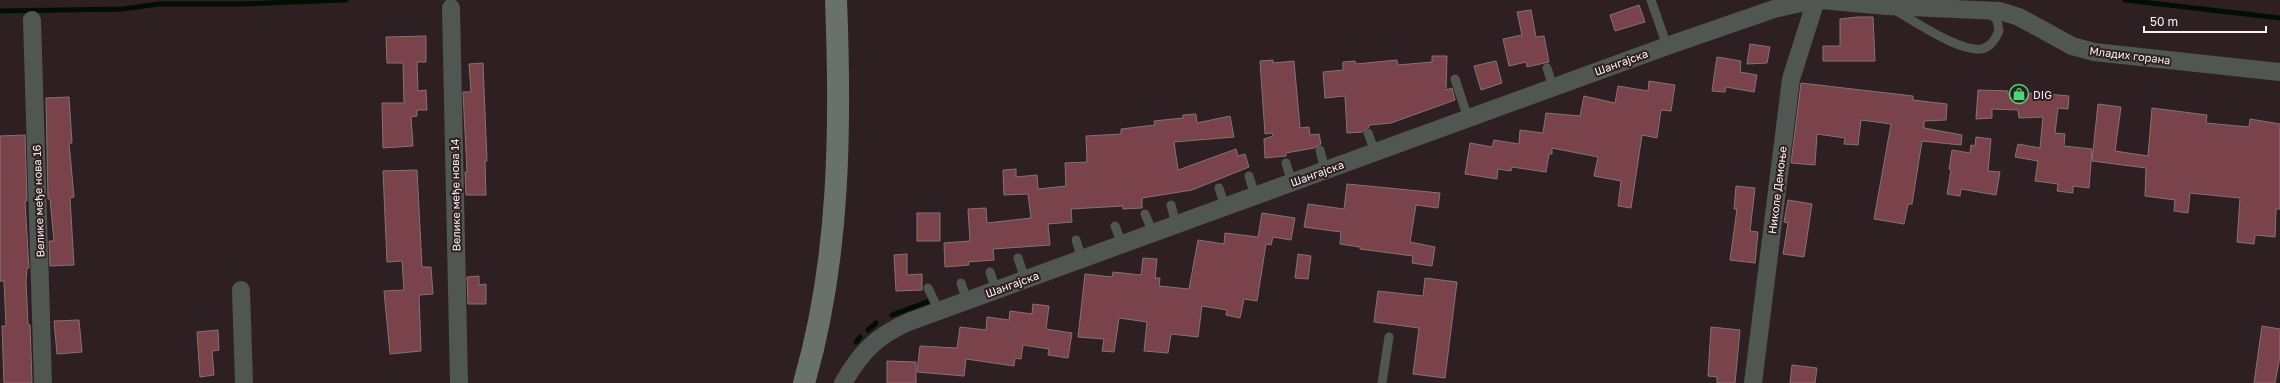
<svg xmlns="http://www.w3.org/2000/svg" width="2280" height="383" font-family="'Golos Text',sans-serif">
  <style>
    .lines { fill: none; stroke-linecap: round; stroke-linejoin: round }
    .stream { stroke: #000f02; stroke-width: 5 }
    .building { fill: #7a424b; stroke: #847274 }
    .lane { stroke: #505651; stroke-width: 9 }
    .street { stroke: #505651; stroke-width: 18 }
    .secondary { stroke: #68716a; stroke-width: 22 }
    .labels { text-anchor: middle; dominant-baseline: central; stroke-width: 4; stroke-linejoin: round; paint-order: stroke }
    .street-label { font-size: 11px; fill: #fbf1f2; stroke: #2e2022 }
    .poi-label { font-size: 11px; fill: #fbf1f2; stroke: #2e2022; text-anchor: start }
  </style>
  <rect width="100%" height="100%" fill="#2e2022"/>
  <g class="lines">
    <g class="stream">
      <polyline points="2125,0 2280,18"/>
      <polyline points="0,11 122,9 159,4 240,4 346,0"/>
      <polyline points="892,315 927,302"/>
      <polyline points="868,330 876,323"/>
      <polyline points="856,342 860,337"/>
    </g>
  </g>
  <g class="building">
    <polygon points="1639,5 1645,22 1615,31 1610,15"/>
    <polygon points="1531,10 1536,37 1544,36 1549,62 1527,67 1526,62 1509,66 1503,39 1522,35 1517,12"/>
    <polygon points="1857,17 1873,17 1875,61 1823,61 1823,46 1840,46 1840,19"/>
    <polygon points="426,36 426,62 417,62 418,91 426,90 427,110 417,110 417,116 411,117 413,146 383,148 382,103 404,103 403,63 387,63 386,37"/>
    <polygon points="1750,44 1770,47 1767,63 1747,64"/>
    <polygon points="1432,56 1447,56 1446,90 1452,88 1455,100 1391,123 1369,125 1369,127 1362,132 1347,133 1345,96 1325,98 1323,72 1343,70 1343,62 1355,61 1356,64 1397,60 1398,65 1432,62"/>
    <polygon points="1717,57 1741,61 1740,72 1757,75 1754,92 1726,87 1725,92 1712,91"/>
    <polygon points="1273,60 1273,63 1294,61 1300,128 1309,127 1310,135 1319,134 1321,144 1314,148 1286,153 1286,156 1265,158 1264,139 1273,136 1272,133 1265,134 1260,61"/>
    <polygon points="1496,61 1502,83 1481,90 1474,66"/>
    <polygon points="483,63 487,161 485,161 486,195 466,195 465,172 467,172 463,92 471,92 469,64"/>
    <polygon points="1649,81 1675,85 1671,111 1661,110 1657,138 1642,135 1631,208 1618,206 1621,181 1594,176 1598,157 1552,148 1552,154 1549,154 1546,172 1512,167 1511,171 1498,169 1497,179 1465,174 1470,143 1492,147 1494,140 1519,144 1520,130 1543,133 1546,113 1580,116 1584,96 1615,103 1618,86 1648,91"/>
    <polygon points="1801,83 1913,96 1913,100 1947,104 1946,120 1924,121 1924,128 1962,135 1961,145 1922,141 1912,204 1908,204 1904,224 1874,219 1891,124 1861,120 1858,145 1844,144 1845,138 1817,134 1815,165 1791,163"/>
    <polygon points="1978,90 2008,91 2008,94 2036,93 2069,96 2068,109 2058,108 2055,133 2065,134 2064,146 2092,149 2089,188 2073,186 2073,193 2057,191 2058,184 2035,181 2038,161 2015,157 2018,144 2040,148 2043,117 2019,118 2018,110 1992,109 1992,118 1976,119"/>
    <polygon points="69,97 72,143 69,143 74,197 70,198 74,265 50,266 49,241 54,241 50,199 48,199 46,98"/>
    <polygon points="2098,104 2121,107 2115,151 2148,156 2152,108 2207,115 2206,123 2249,127 2250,119 2280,124 2280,209 2276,209 2275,237 2255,235 2254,244 2237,242 2240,198 2190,193 2188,213 2174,211 2175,200 2145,196 2146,168 2092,161"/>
    <polygon points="1196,114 1197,123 1230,116 1234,137 1174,142 1178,170 1236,149 1238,156 1245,154 1249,167 1192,190 1142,198 1142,208 1123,209 1123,206 1071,209 1072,222 1048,224 1050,245 993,249 994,260 968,262 969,265 945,267 944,243 970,241 968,209 986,208 987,223 1031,218 1028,194 1004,195 1003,170 1016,169 1016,177 1037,175 1038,189 1066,186 1065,163 1087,162 1086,136 1121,134 1121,129 1155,125 1154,121 1183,118 1183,115"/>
    <polygon points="25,135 27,201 25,201 29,268 27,268 26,281 28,325 30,325 32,383 4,383 2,326 6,326 4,281 0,281 0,136"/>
    <polygon points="1976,137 1991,139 1988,171 2000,172 1996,195 1961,189 1960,196 1947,194 1951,170 1949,169 1952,150 1970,153 1971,145 1975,146"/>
    <polygon points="417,170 422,267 431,267 433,294 419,295 421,351 390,354 384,291 404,290 402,261 387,262 383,171"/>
    <polygon points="1347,184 1440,193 1438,208 1416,205 1410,242 1435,247 1432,266 1412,263 1413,256 1360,249 1360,247 1340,244 1341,232 1304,227 1308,204 1344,209"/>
    <polygon points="1736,186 1755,188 1750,231 1758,232 1755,263 1730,260 1737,209 1734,209"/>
    <polygon points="1788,200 1812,204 1804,257 1783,254 1788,223 1784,222"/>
    <rect x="917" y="213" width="23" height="28"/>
    <polygon points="1262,213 1295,218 1291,240 1273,237 1271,245 1266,244 1257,301 1244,299 1240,318 1226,315 1227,310 1202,306 1198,337 1171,334 1168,353 1144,351 1147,322 1119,318 1114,352 1102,351 1104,339 1078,337 1085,274 1112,277 1113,272 1141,275 1143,258 1157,259 1155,278 1160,278 1159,286 1189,289 1198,240 1224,244 1225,233 1258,237"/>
    <polygon points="907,254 907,275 922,274 922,290 896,291 894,255"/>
    <polygon points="1298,254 1311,256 1308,279 1295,278"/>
    <polygon points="479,276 479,285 486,284 486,304 468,304 467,277"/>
    <polygon points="1425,278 1457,282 1445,378 1413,374 1419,328 1374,322 1378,291 1423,296"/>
    <polygon points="1033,304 1049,306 1046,329 1072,333 1068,358 1048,355 1049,349 1023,345 1021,359 1015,358 1014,366 966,359 964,376 917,372 920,346 957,348 960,327 986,330 987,317 1009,320 1010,311 1032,314"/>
    <polygon points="79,320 82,352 57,354 54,321"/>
    <polygon points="2262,326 2280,329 2280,356 2275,383 2254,383"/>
    <polygon points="1711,327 1740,330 1735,383 1717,383 1717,377 1708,376"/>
    <polygon points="218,330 219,350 212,351 214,375 200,377 197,332"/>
    <polygon points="887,361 916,362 916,383 887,383"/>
    <polygon points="1792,365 1817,368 1815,383 1790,383"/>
  </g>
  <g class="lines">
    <g class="lane">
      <polyline points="1651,0 1667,46"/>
      <path d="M1895 10C1914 21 1965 56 1985 48 1992 45 1996 38 1999 31L1997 20 1989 12"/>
      <polyline points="1547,68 1553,87"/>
      <polyline points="1455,79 1468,118"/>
      <polyline points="1368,133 1375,152"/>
      <polyline points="1320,150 1325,170"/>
      <polyline points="1286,163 1292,182"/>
      <polyline points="1249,176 1255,196"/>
      <polyline points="1219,188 1225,207"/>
      <polyline points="1171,205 1176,224"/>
      <polyline points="1145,214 1153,233"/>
      <polyline points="1115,226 1122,244"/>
      <polyline points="1076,240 1082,259"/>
      <polyline points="1018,258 1025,279"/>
      <polyline points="990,272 996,290"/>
      <polyline points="961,283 967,301"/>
      <polyline points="928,288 939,311"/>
      <polyline points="1382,383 1389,337"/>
    </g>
    <g class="street">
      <polyline points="1820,0 1887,6 2000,11 2019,17 2072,46 2094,52 2280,72"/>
      <polyline points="451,8 459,383"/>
      <polyline points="32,20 43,383"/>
      <polyline points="241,290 244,383"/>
      <path d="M843 383C861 352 877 335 911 321L1667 46 1774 9 1814 0"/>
      <polyline points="1753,383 1791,79 1816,0"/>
    </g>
    <path class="secondary" d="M804 383C840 260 841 127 836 0"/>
  </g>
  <defs>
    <symbol id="shop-ring" viewBox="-11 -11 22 22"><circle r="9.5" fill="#2e2022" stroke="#4ad778" stroke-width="1.5"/><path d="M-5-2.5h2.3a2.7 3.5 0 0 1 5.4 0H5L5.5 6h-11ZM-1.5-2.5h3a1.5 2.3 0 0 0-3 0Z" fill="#4ad778"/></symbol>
  </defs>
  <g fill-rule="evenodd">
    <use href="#shop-ring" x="2008" y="83" width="22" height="22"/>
  </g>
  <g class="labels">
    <g class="street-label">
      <text transform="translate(2130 55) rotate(7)">Младих горана</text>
      <text transform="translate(1621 62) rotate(-20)">Шангајска</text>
      <text transform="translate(1317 173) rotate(-20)">Шангајска</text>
      <text transform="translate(1777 190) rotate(-83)">Николе Демоње</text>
      <text transform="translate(455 195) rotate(-91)">Велике међе нова 14</text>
      <text transform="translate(38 201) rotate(-92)">Велике међе нова 16</text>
      <text transform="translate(1012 284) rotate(-20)">Шангајска</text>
    </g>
    <g class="poi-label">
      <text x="2033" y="94">DIG</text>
    </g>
  </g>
  <path d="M2144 26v6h122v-6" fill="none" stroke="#fbf1f2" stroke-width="2"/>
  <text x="2150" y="26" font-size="12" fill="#fbf1f2" stroke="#2e2022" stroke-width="3" paint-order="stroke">50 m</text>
</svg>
